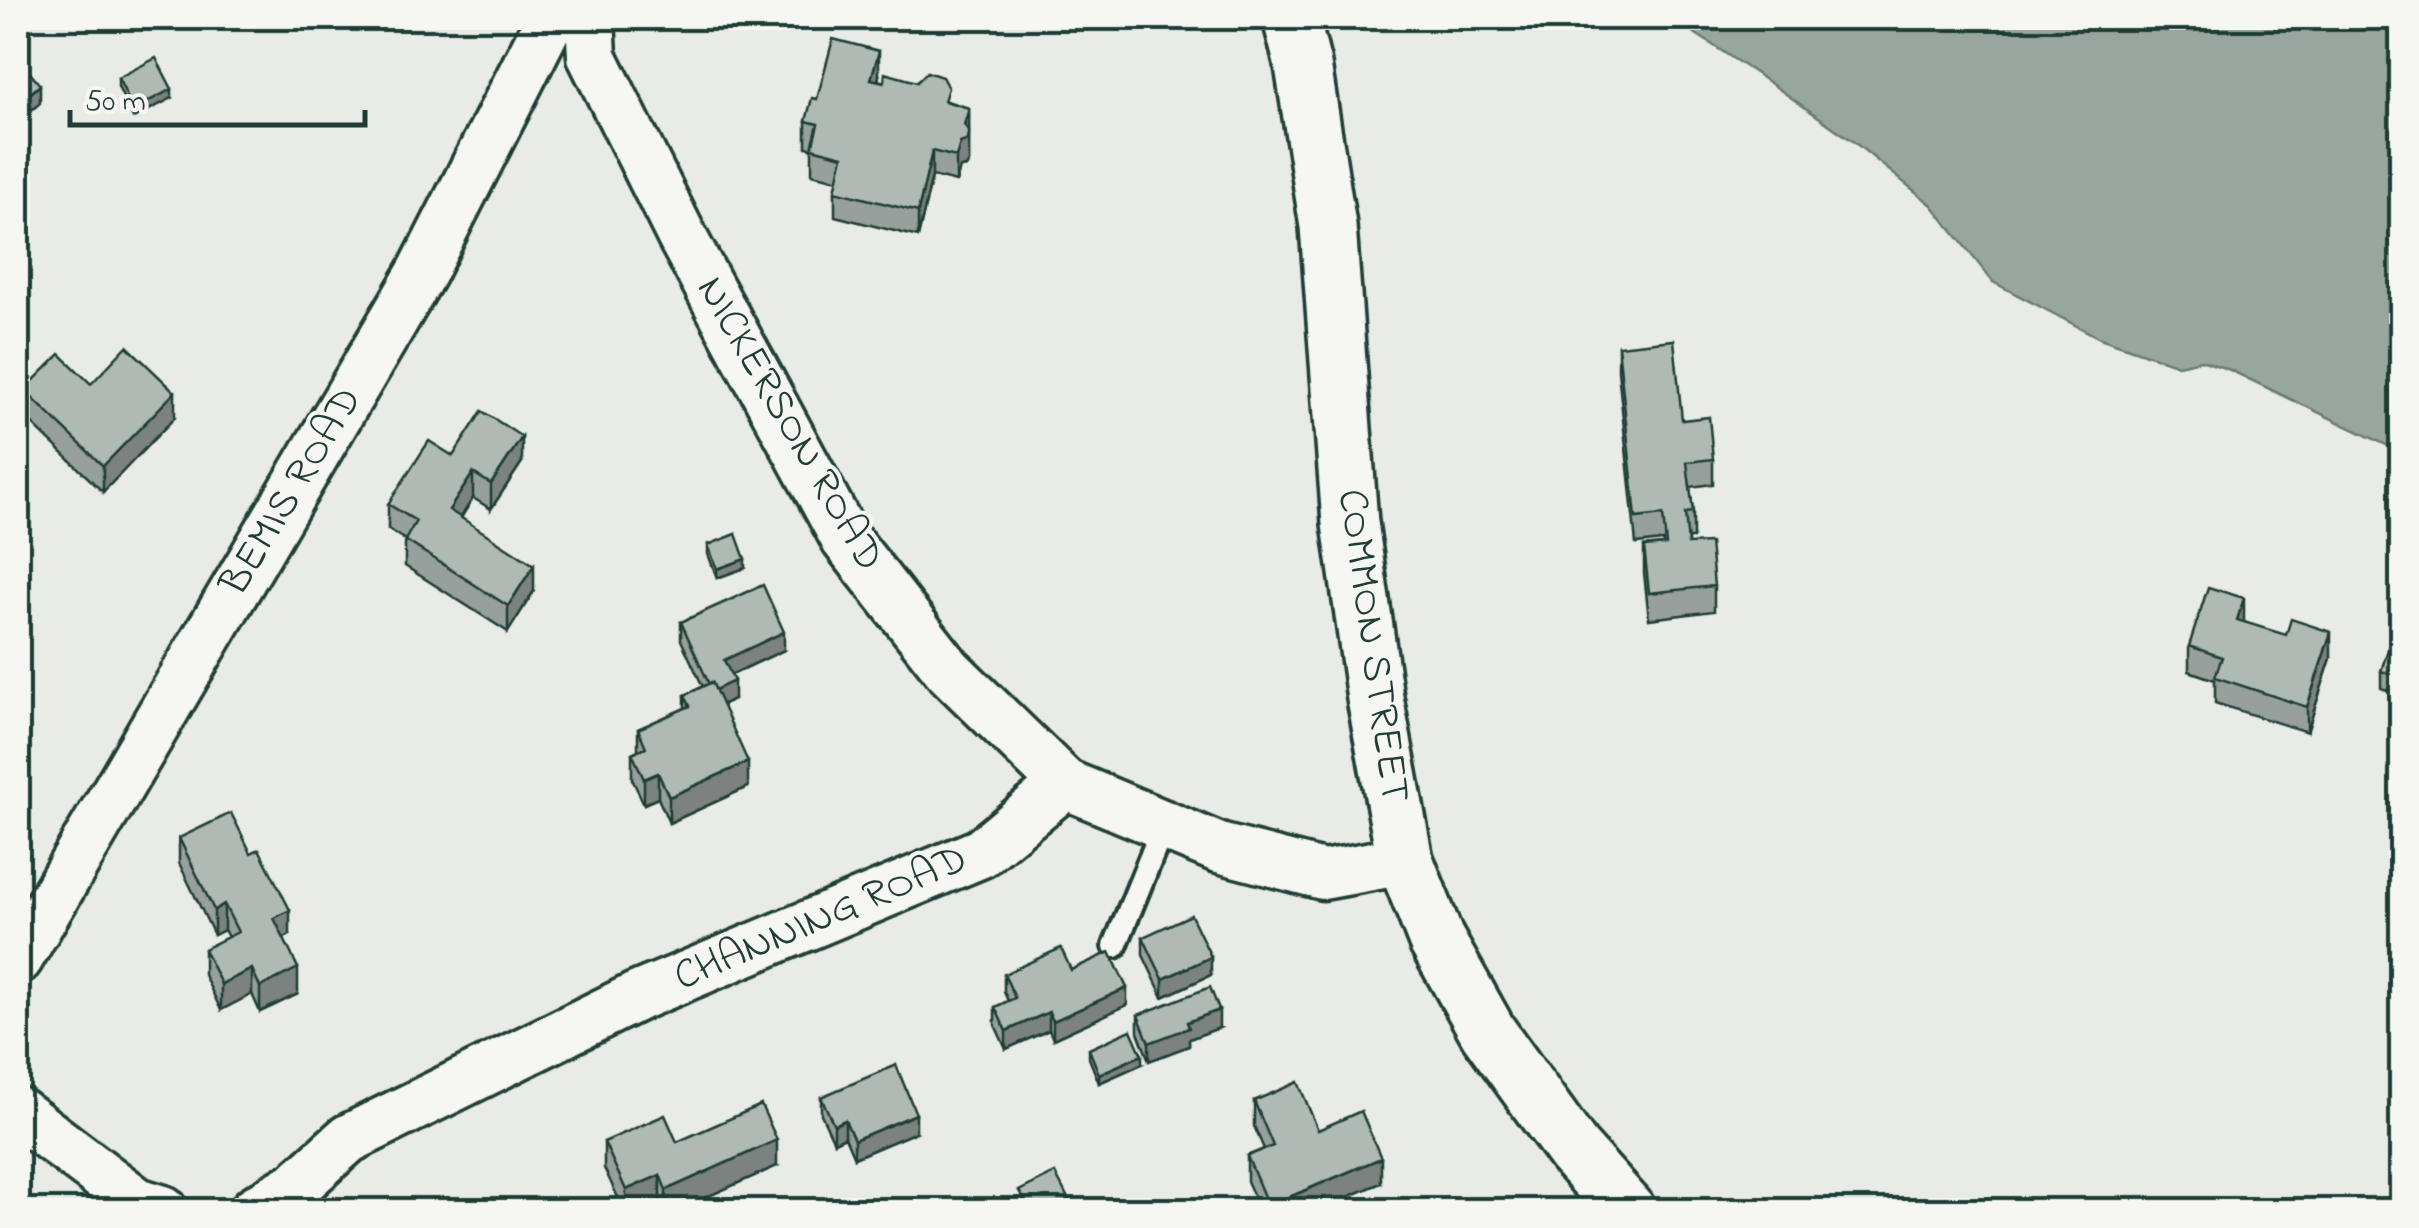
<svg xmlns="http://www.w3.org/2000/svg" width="2419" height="1228" font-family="'Indie Flower',sans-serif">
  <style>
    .water { fill: #99a6a0; stroke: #687c75; stroke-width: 2.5 }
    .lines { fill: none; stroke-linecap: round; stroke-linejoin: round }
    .service-casing { stroke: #1f3d34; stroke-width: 30 }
    .minor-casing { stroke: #1f3d34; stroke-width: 55 }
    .primary-casing { stroke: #1f3d34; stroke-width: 62 }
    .service { stroke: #f6f6f2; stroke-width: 22 }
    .minor { stroke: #f6f6f2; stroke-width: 48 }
    .primary { stroke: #f6f6f2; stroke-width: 55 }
    .wall { fill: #97a09c; stroke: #1f3d34; stroke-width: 2.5 }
    .shaded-wall { fill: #7b827f; stroke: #1f3d34; stroke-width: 2.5 }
    .building { fill: #b0bab5; stroke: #1f3d34; stroke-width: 2.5 }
    .labels { text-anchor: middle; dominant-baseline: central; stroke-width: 8; stroke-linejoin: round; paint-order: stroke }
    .street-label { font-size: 42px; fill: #1f3d34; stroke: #f6f6f2 }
  </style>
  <rect width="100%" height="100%" fill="#e9ebe7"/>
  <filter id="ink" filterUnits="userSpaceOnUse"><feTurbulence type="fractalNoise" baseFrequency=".01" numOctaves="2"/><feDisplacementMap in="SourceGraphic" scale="20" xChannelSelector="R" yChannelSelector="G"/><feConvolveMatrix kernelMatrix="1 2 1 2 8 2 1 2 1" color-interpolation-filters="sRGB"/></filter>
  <g filter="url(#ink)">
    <polygon class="water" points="1672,18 2401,18 2401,452 2230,370 2201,360 2178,365 2100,338 1993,282 1932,205 1854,142 1776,87"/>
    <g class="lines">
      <defs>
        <polyline id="service" points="1115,946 1164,825"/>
        <g id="minor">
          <polyline points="590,18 592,56 682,237 846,540 948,670 1065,784"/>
          <polyline points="18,959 422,272 551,18"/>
          <polyline points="18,1112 137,1202 163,1210"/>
          <polyline points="255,1210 297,1185 348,1139 636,997 981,853 1065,784 1219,848 1323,875 1405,860"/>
        </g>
        <polyline id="primary" points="1291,18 1303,65 1328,226 1350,523 1375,698 1405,860 1436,939 1488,1032 1573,1150 1627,1210"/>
      </defs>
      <use href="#service" class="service-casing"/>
      <use href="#minor" class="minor-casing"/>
      <use href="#primary" class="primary-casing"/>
      <use href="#service" class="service"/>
      <use href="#minor" class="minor"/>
      <use href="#primary" class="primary"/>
    </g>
    <g class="wall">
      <polygon points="879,76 878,80 969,108 969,162 966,167 960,168 956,182 932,176 918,237 835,216 835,191 838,180 812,174 812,148 806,147 806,121 817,99"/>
      <polygon points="118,78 172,98 133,118 118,87"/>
      <polygon points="1618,346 1713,459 1713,484 1690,487 1693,512 1693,538 1688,538 1688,544 1714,586 1714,611 1649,619 1644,573 1644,547 1663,545 1663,541 1636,544 1618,371"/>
      <polygon points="91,384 175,417 103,492 24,416 24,390"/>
      <polygon points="453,456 522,462 491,509 473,498 461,518 534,591 508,632 405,566 405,540 388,529 388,504"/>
      <polygon points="708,545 745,568 717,578 708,554"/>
      <polygon points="681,622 784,650 731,675 734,699 722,704 748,787 669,823 658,798 644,804 632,779 632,753 638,750 638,729 685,708 685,695 703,687 681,640"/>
      <polygon points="2244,622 2331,658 2307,732 2215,703 2215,680 2189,671 2189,646"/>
      <polygon points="2402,630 2402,696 2381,688 2381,671"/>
      <polygon points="179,838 290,935 284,938 298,994 260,1012 252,994 221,1010 204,975 204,949 228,937 224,930 214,935 179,863"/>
      <polygon points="1143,937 1211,975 1163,997 1143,955"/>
      <polygon points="1071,970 1127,1005 1053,1039 1049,1030 1006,1049 995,1025 995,1007 1008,1001 1004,992 1004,974"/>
      <polygon points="1138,1015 1219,1028 1189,1039 1189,1046 1149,1061 1138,1032"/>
      <polygon points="1089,1049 1142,1064 1099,1083 1089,1058"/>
      <polygon points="821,1097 916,1132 854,1158 845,1137 834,1142 821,1114"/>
      <polygon points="1254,1101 1318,1130 1381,1183 1317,1210 1260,1210 1247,1181 1247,1156 1264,1149 1254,1126"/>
      <polygon points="604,1142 677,1142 777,1166 677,1210 664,1210 660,1200 637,1210 624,1210 604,1168"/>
    </g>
    <g class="shaded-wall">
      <polygon points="879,51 879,76 871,104 871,79"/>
      <polygon points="40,85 40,103 18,122 18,104"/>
      <polygon points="172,89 172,98 133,118 133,109"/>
      <polygon points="969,108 969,162 966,167 960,168 956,182 956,157"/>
      <polygon points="932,151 932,176 918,237 918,212"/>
      <polygon points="175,392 175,417 103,492 103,466"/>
      <polygon points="522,437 522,462 491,509 491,484"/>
      <polygon points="473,473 473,498 449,536 449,510"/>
      <polygon points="745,559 745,568 717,578 717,569"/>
      <polygon points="534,565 534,591 508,632 508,606"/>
      <polygon points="2244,598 2244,624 2237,620"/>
      <polygon points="784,632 784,650 724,678 724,660"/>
      <polygon points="2331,632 2331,658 2307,732 2307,707"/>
      <polygon points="734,681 734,699 712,709 712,691"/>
      <polygon points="748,762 748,787 669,823 669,797"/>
      <polygon points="658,773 658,798 644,804 644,779"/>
      <polygon points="224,904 224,930 214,935 214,910"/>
      <polygon points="290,910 290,935 274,943 274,918"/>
      <polygon points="1211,957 1211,975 1163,997 1163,979"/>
      <polygon points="298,968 298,994 260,1012 260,987"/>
      <polygon points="252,969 252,994 221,1010 221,984"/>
      <polygon points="1127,988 1127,1005 1053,1039 1053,1021"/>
      <polygon points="1219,1010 1219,1028 1189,1039 1189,1046 1149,1061 1149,1043 1187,1022"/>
      <polygon points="1049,1012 1049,1030 1006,1049 1006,1031"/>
      <polygon points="1142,1055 1142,1064 1099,1083 1099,1074"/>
      <polygon points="916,1114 916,1132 854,1158 854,1140"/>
      <polygon points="845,1120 845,1137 834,1142 834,1125"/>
      <polygon points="777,1140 777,1166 677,1210 666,1210 666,1190"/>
      <polygon points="1381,1158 1381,1183 1317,1210 1268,1210 1268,1206"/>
      <polygon points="660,1175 660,1200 637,1210 626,1210 626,1190"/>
    </g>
    <g class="building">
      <polygon points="833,39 879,51 871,79 884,82 885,73 917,82 927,72 942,77 948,88 944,101 969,108 964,125 969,131 969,136 966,141 960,143 956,157 932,151 918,212 835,191 843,156 812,148 818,124 806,121 812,98 817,99"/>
      <polygon points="18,58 40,85 18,104"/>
      <polygon points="156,58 172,89 133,109 118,78"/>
      <polygon points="1674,340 1682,420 1709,417 1713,459 1687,462 1693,512 1685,513 1688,544 1710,543 1714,586 1649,593 1644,547 1666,545 1663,515 1636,518 1618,346"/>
      <polygon points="127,346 175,392 103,466 24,390 60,354 91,384"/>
      <polygon points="482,411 522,437 491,484 473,473 449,510 534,565 508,606 405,540 416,521 388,504 429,441 453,456"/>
      <polygon points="736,534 745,559 717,569 708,545"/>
      <polygon points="763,585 784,632 724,660 734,681 715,690 712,682 709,684 681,622"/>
      <polygon points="2208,587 2244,598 2237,620 2286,635 2291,619 2331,632 2307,707 2215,677 2222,657 2189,646"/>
      <polygon points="2395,628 2402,630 2402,678 2381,671"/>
      <polygon points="712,682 748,762 669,797 658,773 644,779 632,753 646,747 638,729 690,706 685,695"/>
      <polygon points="231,813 251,853 259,849 290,910 274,918 298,968 260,987 252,969 221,984 204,949 238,932 224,904 214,910 179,838"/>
      <polygon points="1191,915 1211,957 1163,979 1143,937"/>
      <polygon points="1061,948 1071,970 1110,952 1127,988 1053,1021 1049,1012 1006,1031 995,1007 1015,998 1004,974"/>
      <polygon points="1210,987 1219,1010 1187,1022 1189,1028 1149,1043 1138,1015"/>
      <polygon points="1131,1030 1142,1055 1099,1074 1089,1049"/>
      <polygon points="896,1065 916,1114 854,1140 845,1120 834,1125 821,1097"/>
      <polygon points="1298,1082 1318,1130 1361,1111 1381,1158 1268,1206 1247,1156 1273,1146 1254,1101"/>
      <polygon points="761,1105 777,1140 666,1190 660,1175 626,1190 604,1142 665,1115 677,1142"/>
      <polygon points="1055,1173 1074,1210 1007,1210 1025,1201 1019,1191"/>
      <polygon points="428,1203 431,1210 409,1210"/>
    </g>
  </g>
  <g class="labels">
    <g class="street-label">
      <text transform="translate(789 424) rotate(60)">NICKERSON ROAD</text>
      <text transform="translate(292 492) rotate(-59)">BEMIS ROAD</text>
      <text transform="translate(1372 646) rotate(82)">COMMON STREET</text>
      <text transform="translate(821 919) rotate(-23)">CHANNING ROAD</text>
    </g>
  </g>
  <rect width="2419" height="1228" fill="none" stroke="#f6f6f2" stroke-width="60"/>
  <rect x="30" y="30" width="2359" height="1168" fill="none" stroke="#1f3d34" stroke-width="4" filter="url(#ink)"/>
  <path d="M70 110v15h295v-15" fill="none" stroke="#1f3d34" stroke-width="5"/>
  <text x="85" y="110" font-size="30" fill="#1f3d34" stroke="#f6f6f2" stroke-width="8" paint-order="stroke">50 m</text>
</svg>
